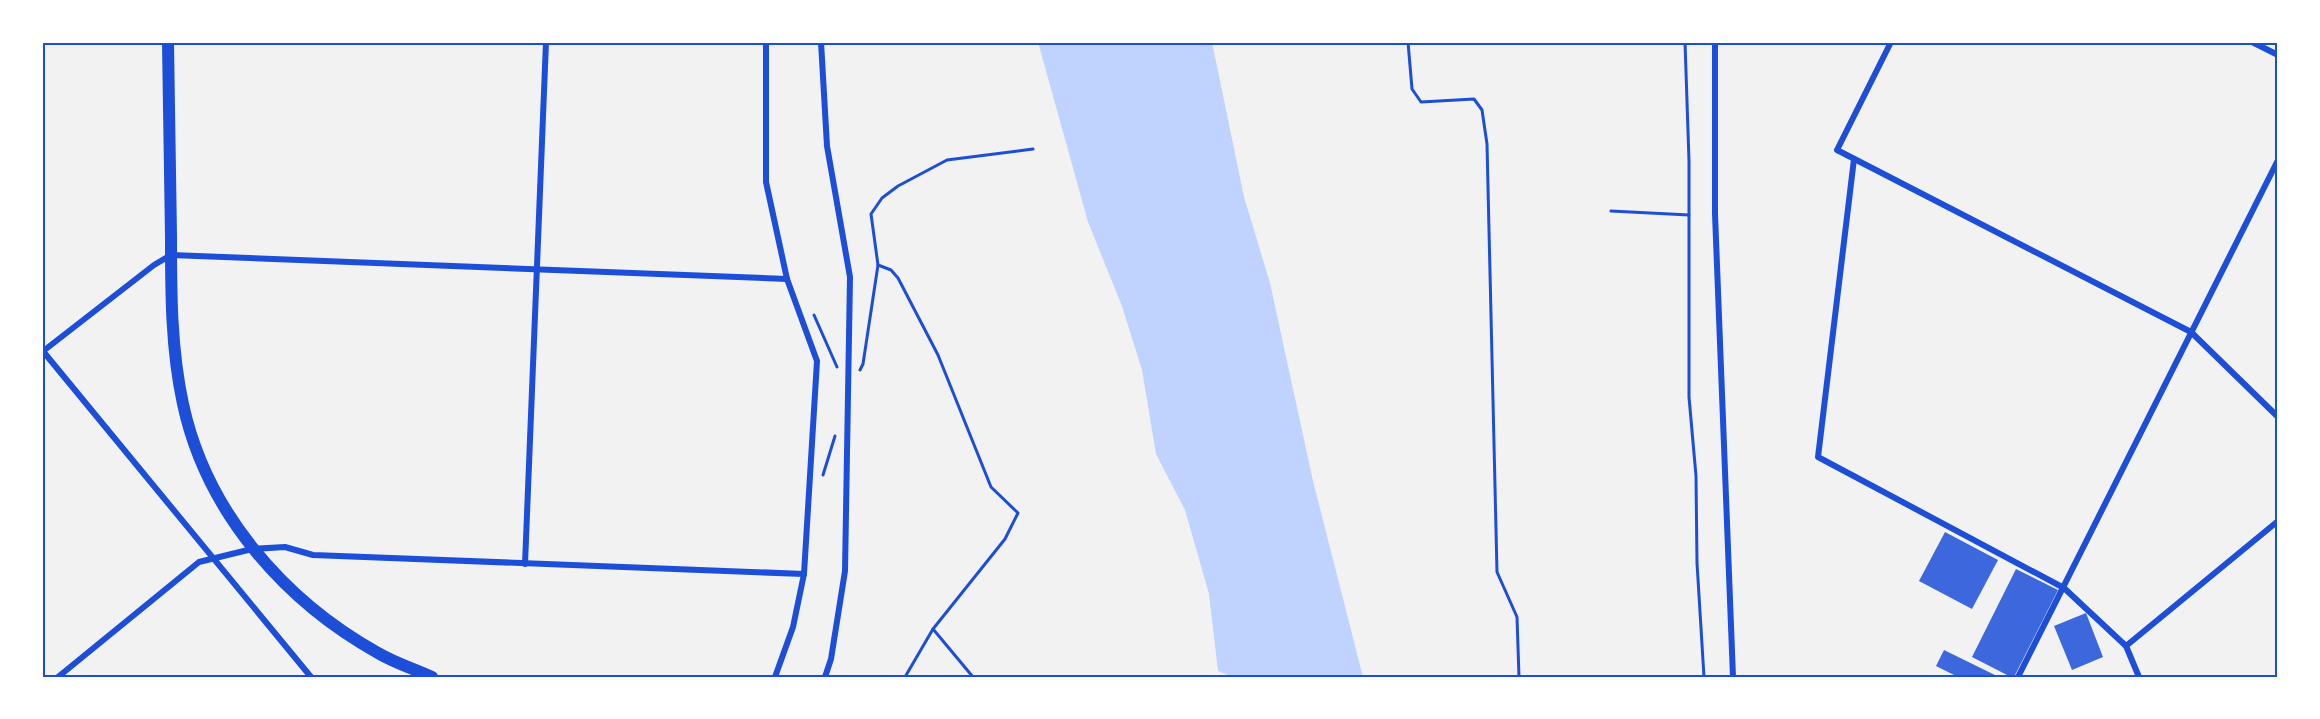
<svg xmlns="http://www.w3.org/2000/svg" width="2320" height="719" font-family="'Source Sans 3',sans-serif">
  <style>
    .water { fill: #bfd3fe }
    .building { fill: #3d67dc }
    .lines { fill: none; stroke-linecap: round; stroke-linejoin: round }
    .path { stroke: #1d4ed8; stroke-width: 3 }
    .minor { stroke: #1d4ed8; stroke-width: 6 }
    .secondary { stroke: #1d4ed8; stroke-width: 12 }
    .neatline { fill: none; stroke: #1d4ed8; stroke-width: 2 }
  </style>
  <rect width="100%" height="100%" fill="#f2f2f2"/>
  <polygon class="water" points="1038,42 1212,42 1244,197 1270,283 1313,481 1363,677 1233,677 1218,671 1209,594 1185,510 1156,454 1142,370 1122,306 1088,222"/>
  <g class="building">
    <polygon points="1945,532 1998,560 1972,609 1919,581"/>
    <polygon points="2016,569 2058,590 2014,677 2011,677 1972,657"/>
    <polygon points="2086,613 2103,657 2072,670 2054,626"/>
    <polygon points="1944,650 1999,677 1958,677 1936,666"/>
  </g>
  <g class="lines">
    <g class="path">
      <polyline points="1408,42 1412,89 1421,102 1474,99 1482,110 1487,144 1497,572 1517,617 1519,677"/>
      <polyline points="1685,42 1689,161 1689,397 1696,476 1697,563 1704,677"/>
      <polyline points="1611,211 1689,215"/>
      <polyline points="878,265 891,270 898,278 938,355 991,487 1018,513 1005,539 933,629 905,677"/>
      <polyline points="814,315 837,367"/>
      <polyline points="860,370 863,364 878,265 871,214 882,198 898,186 947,160 1033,149"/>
      <polyline points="823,475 835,436"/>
      <polyline points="933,629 973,677"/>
    </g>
    <g class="minor">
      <polyline points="821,42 827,146 850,277 845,571 831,659 825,677"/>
      <polyline points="1715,42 1715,214 1733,677"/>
      <polyline points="1891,42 1837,150 2191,332 2278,417"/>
      <polyline points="2252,42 2278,55"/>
      <polyline points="1854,159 1818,457 2064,588 2126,646 2139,677"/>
      <polyline points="42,350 311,677"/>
      <polyline points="42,352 154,265 171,255 787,279"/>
      <polyline points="525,564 546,42"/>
      <polyline points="2126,646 2278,521"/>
      <polyline points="58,677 199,562 252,549 285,547 313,555 804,574 817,361 787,279 766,182 766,42"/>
      <polyline points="775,677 793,627 804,574"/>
      <polyline points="2018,677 2278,160"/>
    </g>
    <path class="secondary" d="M168 42C169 107 170 172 171 237 171 292 171 349 183 404 206 511 283 600 378 653 395 663 414 669 432 677"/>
  </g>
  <rect width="2320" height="719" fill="none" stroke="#ffffff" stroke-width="87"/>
  <rect x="44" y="44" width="2232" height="632" class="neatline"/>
</svg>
